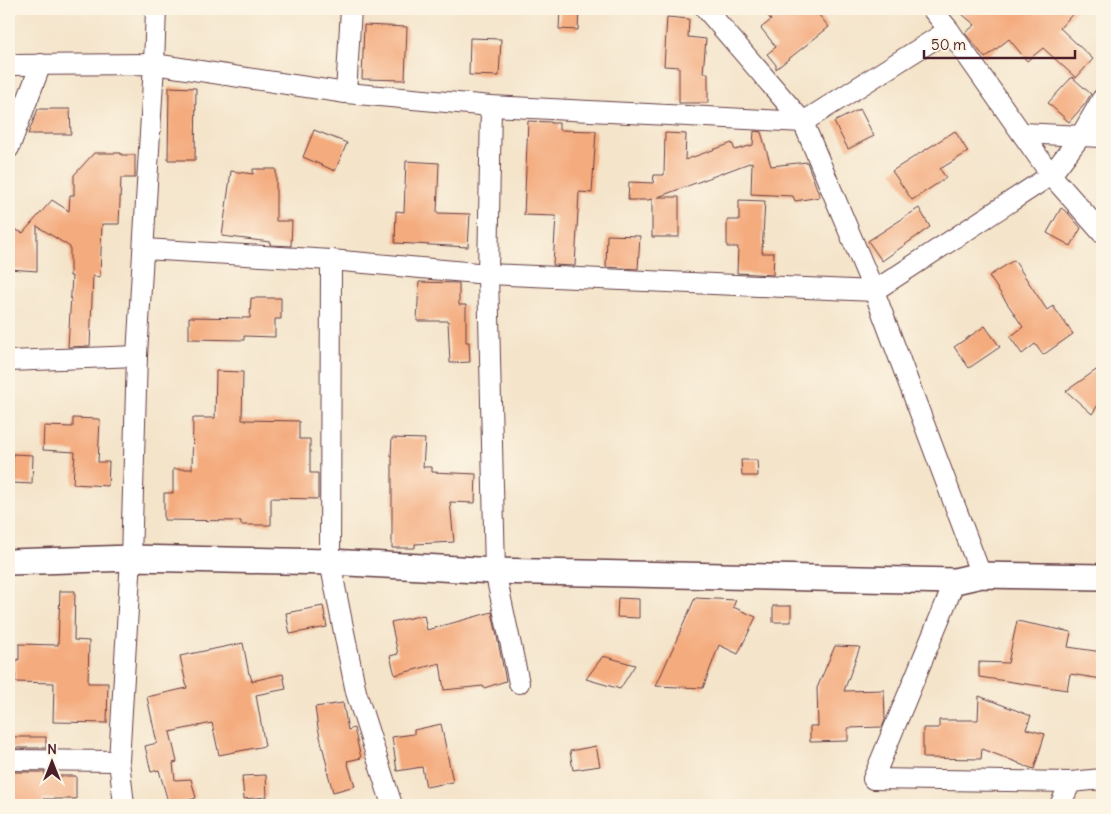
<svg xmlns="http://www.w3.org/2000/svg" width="1111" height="814" font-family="Delius,sans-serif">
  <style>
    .building { fill: #f4ab7e }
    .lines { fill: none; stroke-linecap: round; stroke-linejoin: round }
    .minor-casing { stroke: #643d43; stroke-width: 22 }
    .tertiary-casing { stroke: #643d43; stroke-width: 28 }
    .minor { stroke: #fff; stroke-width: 20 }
    .tertiary { stroke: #fff; stroke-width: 25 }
  </style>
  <rect width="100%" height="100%" fill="#fcf5e5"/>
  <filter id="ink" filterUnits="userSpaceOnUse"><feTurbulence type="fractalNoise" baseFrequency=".02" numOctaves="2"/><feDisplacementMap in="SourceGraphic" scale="10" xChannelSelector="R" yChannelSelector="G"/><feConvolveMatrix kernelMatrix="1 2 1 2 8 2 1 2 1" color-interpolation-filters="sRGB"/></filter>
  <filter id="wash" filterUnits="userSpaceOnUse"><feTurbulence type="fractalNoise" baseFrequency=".0096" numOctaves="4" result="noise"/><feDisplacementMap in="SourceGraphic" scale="20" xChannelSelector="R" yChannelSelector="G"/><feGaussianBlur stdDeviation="1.12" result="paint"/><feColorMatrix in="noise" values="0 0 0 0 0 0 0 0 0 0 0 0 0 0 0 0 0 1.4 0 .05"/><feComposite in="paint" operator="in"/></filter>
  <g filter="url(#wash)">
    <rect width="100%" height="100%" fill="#f4e4ca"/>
    <g id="blocks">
      <g class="building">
        <polygon points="560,9 579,9 578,30 559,29"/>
        <polygon points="763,9 814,9 829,27 776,69 776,65 767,54 776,47 761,28 771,20"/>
        <polygon points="956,9 1077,9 1060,28 1093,59 1076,78 1043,48 1027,61 1009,39 985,58 965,33 975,25"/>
        <polygon points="667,17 689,19 688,37 706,39 703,73 708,73 708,103 679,103 679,67 664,66"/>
        <polygon points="364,25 407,27 405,80 362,79"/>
        <polygon points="470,38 501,39 499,76 469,75"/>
        <polygon points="1072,77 1091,94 1085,104 1069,122 1048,103"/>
        <polygon points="169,87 196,88 195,160 168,160"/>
        <polygon points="38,109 70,109 71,134 28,134"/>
        <polygon points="860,109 874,136 848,149 834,122"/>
        <polygon points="528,121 551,122 551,123 559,123 559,130 596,131 592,193 579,192 575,266 553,265 556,216 524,215"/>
        <polygon points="314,130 347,143 335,171 303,157"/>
        <polygon points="754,131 761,132 771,166 807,162 820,197 795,201 793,196 751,194 752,162 658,197 679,197 679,237 652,237 652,199 648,200 628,200 629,182 653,183 654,175 664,175 665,133 686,134 685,160 732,143 735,150 753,145"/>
        <polygon points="955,131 968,152 940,169 946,178 912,200 892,171"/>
        <polygon points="94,153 121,153 121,155 135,155 135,178 121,178 119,224 102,224 100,277 93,276 90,346 68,347 72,276 70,276 70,247 37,226 37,271 9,269 9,227 23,233 52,200 69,211 70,195 74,195 74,175"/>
        <polygon points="406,161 439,163 437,213 470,214 468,247 395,243 396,211 404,212"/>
        <polygon points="253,169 276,169 276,221 292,221 291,246 270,245 270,242 222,236 231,171 253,174"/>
        <polygon points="739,200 765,201 762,253 774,253 773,275 737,273 738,247 727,247 727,220 739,220"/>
        <polygon points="919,208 930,227 882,261 868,241"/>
        <polygon points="1061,208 1068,213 1081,228 1071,246 1047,233"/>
        <polygon points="607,235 640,236 638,269 606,267"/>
        <polygon points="1014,260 1047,310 1053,306 1073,334 1043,355 1035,344 1022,354 1010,337 1023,327 989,276"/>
        <polygon points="419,282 459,283 459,305 466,305 466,342 469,342 470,362 450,363 448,321 417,321"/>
        <polygon points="251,298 281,298 281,319 275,319 275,337 244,336 244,340 189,339 189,317 250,318"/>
        <polygon points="985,326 1000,347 969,368 954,347"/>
        <polygon points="1102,366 1102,399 1092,414 1066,391"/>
        <polygon points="216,371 243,372 242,420 299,421 299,439 310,439 310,473 318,473 318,499 271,498 271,525 241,525 241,521 164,520 164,493 173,493 173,469 192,469 193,418 215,418"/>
        <polygon points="73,418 100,419 98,462 109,462 108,486 73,484 75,452 43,450 44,426 73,427"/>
        <polygon points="392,438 425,439 423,467 432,467 432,472 476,474 475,503 450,502 454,542 415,544 415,548 392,548 392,456 391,456"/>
        <polygon points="13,454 33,455 32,484 12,483"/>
        <polygon points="741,460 757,460 758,476 742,476"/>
        <polygon points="60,591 75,591 74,640 89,641 88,683 108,683 107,723 53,722 54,683 15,682 16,660 19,660 19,644 58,645"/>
        <polygon points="618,598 639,599 639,618 617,617"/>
        <polygon points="695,598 736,600 733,607 756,617 738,654 719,645 703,688 656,686"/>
        <polygon points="323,606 327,627 290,634 286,613"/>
        <rect x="773" y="606" width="18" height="16"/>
        <polygon points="492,612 506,681 484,688 483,686 444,690 440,663 395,675 390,656 398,654 391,622 424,615 427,630"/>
        <polygon points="1017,621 1071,632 1068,647 1102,652 1102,679 1070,674 1067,690 979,677 979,662 1008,663"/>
        <polygon points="243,643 249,674 250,674 252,681 283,674 286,689 256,695 265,746 219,755 212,723 170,732 177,762 173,763 175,780 191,779 196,798 178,803 178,805 169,805 159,770 151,772 145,746 157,743 147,697 187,688 180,656"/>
        <polygon points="835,646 860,647 844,691 884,690 885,720 882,727 848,728 848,741 810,742 810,726 818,726 817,688"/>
        <polygon points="603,656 635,665 620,689 586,679"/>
        <polygon points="979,696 1031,716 1026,729 1045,734 1034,769 1019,764 1019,763 982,749 981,759 923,758 923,728 939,728 939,720 978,720"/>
        <polygon points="343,703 348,730 354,728 361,758 347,761 355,786 333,792 327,770 328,770 318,728 315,707"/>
        <polygon points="441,724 453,782 426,787 422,767 397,771 392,737 414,734 414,730"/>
        <rect x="9" y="737" width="37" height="11"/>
        <polygon points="596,746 600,766 573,770 570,751"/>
        <polygon points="9,772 45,772 45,776 76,776 76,799 43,799 43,805 9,805"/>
        <polygon points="266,775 267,797 244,799 242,776"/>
      </g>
    </g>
  </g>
  <g filter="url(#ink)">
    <use href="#blocks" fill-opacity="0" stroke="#643d43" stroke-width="1"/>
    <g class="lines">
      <defs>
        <g id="minor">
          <polyline points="706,9 803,122 874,291 981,575"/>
          <polyline points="932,9 949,30 1051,175 1102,233"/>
          <polyline points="9,65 154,64 346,93 491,106 803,122 949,30"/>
          <polyline points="346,93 351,9"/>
          <polyline points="491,106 488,274 495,571 519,683"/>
          <polyline points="1022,133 1102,137"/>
          <polyline points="9,148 41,64"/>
          <polyline points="144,249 331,260 488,274 874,291 1051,175 1080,137 1102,99"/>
          <polyline points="331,260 330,562 356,692 392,805"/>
          <polyline points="9,361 137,356"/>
          <polyline points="955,581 873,779 1071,782 1102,779"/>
          <polyline points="9,760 119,761"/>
          <polyline points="124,805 119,761 131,558 137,356 154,64 156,9"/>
          <polyline points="1060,805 1071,782"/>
        </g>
        <polyline id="tertiary" points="9,562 131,558 330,562 495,571 955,581 981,575 1102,577"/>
      </defs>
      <use href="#minor" class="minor-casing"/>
      <use href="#tertiary" class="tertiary-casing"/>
      <use href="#minor" class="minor"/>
      <use href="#tertiary" class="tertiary"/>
    </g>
  </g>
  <rect width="1111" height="814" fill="none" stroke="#fcf5e5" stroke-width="30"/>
  <g transform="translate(52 762)" stroke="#fcf5e5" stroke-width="4" paint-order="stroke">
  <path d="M0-4L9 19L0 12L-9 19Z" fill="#4a1f2b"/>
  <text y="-8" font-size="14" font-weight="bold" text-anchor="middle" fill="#4a1f2b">N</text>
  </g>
  <path d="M924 50v8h151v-8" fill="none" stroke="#4a1f2b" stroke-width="2.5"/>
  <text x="931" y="50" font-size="15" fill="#4a1f2b" stroke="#fcf5e5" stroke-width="4" paint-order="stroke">50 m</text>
</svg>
